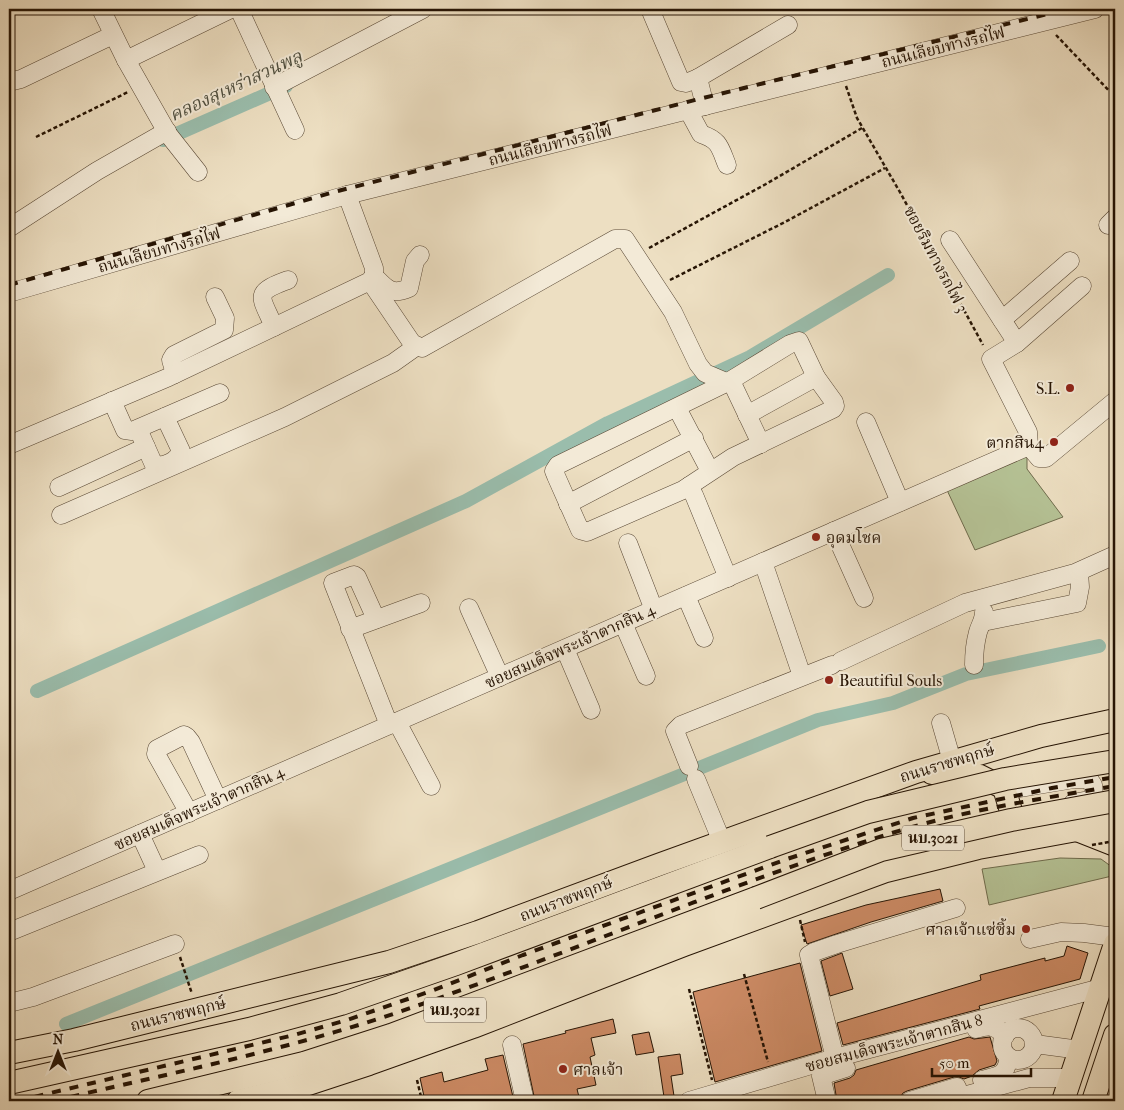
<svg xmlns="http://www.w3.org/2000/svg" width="1124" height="1110" font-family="'IM FELL French Canon','Noto Serif Thai',serif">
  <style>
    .green { fill: #b5c295; stroke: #6e6b4c }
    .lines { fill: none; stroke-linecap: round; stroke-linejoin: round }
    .canal { stroke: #9abdac; stroke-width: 14 }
    .building { fill: #cc8a64; stroke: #261404 }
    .minor-casing { stroke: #584734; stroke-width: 19 }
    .major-casing { stroke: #261404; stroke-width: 24 }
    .path { stroke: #261404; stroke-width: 2.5; stroke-dasharray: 4 2.5; stroke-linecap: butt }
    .minor { stroke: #f3ead7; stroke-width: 18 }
    .major { stroke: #eddfc2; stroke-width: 22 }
    .rail { stroke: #261404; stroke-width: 4; stroke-dasharray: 9 9; stroke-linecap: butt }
    .major-bridge-casing { stroke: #261404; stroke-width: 24; stroke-linecap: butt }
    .path-bridge { stroke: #261404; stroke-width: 2.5; stroke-dasharray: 4 2.5; stroke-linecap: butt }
    .major-bridge { stroke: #eddfc2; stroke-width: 22 }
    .poi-dot { fill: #8f2418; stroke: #f3ead7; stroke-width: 2 }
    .labels { text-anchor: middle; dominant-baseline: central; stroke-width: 4; stroke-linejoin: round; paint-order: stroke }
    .shield { fill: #f3ead7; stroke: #645443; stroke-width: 1 }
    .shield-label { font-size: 15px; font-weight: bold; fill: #261404 }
    .street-label { font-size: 16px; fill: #261404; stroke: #f3ead7 }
    .poi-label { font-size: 16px; fill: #261404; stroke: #f3ead7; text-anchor: end }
    .water-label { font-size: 18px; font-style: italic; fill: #4f4f3f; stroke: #f3ead7 }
  </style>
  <rect width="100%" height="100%" fill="#eddfc2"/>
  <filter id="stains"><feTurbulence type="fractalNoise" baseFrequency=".004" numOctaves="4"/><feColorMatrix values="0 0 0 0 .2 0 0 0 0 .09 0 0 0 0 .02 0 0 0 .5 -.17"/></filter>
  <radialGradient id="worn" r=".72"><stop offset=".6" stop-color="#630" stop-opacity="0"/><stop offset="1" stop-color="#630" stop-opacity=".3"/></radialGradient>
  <g class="green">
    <polygon points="1027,452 1027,469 1063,517 975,550 946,488"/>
    <polygon points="1060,858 1101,859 1112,867 1112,876 989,905 982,869"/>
  </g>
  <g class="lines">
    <g class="canal">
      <polyline points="162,139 163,140 286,86"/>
      <polyline points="37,691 466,501 608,423 750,357 888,275"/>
      <polyline points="66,1024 818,720 893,703 966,674 1099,646"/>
    </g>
  </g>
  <g class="building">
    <polygon points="940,889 943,901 871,922 807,944 801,925 866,905"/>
    <polygon points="1067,946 1088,953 1080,979 979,1006 980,1009 843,1045 837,1023 981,980 980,975 1045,958 1045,961 1064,956"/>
    <polygon points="842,953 853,989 830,996 821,961"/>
    <polygon points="800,963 822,1051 715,1082 693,992"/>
    <polygon points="613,1019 616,1033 591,1038 595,1055 590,1057 596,1085 577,1089 580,1101 535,1101 523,1044 566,1033 565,1031"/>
    <polygon points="649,1032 654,1052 636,1055 632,1035"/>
    <polygon points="969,1037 974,1039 990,1037 997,1061 995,1065 979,1070 972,1076 964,1079 959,1077 954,1077 907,1091 903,1093 900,1098 890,1101 837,1101 834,1083 850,1078 854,1075 856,1070"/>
    <polygon points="680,1054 683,1074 671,1076 674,1096 664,1097 658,1057"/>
    <polygon points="503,1055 514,1101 425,1101 420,1078 442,1072 444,1082 488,1070 485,1059"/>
  </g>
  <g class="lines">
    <defs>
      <g id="minor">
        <polyline points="101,9 126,60 168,134 198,172"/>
        <polyline points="239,9 295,130"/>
        <polyline points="650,9 681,82 686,83 698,78 705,106"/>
        <polyline points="126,60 231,9"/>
        <polyline points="698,78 788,25"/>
        <polyline points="9,82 21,79 113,35"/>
        <polyline points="274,87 423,9"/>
        <path d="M688 110 701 134C720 140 720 148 727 165"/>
        <polyline points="347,195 374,268 374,275"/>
        <polyline points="1108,225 1115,218"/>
        <polyline points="9,228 97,171 167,131"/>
        <polyline points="950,240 1017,343"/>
        <path d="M374 276C386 288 391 296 409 288L415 261 420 255"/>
        <polyline points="370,281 412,343 422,348 615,239 625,239 673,312 698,364 705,373 733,385 761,444"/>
        <polyline points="9,293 347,195 1095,9"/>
        <polyline points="1002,320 1070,261"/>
        <path d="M274 327C261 296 252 293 288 280"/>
        <polygon points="799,341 816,377 834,402 835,406 833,409 733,457 683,490 587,532 580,530 556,476 554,471 558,465 728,382 790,344"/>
        <polyline points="175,374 171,360 174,355 224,330 225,318 215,297"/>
        <polyline points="112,401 125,430 132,431 220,393"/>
        <polyline points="677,408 710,471"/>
        <polyline points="747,415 816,377"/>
        <polyline points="866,422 900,502"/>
        <path d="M138 429 154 465C165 467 177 461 181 451L165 417"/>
        <polyline points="9,445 169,377 370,281 374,275"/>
        <polyline points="1029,446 1028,432 991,359 1017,343 1082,286"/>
        <polyline points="689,486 694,495 728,578"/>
        <polyline points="59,487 146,447"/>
        <polyline points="568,504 694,438"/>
        <polyline points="61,515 285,417 393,363 417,346"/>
        <polyline points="834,531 864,598"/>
        <polyline points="628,543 654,610"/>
        <polyline points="763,562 802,676"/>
        <polyline points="686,596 704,638"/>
        <polyline points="469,608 500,677"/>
        <polyline points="376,619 357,577 354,575 333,583 389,725"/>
        <polyline points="983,622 1077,603 1080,587 1079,572"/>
        <polyline points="623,623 646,676"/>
        <polyline points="350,629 421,603"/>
        <polyline points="565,649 591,710"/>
        <polyline points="841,661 965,603 1075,573 1115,555"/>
        <path d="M974 665C974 654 975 643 978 632 980 625 984 620 984 612"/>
        <polyline points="397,722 431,786"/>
        <polyline points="941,723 952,761"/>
        <polyline points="689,766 675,731 681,725 832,665"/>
        <polyline points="696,779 722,842"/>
        <polyline points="1004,788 1014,789 1074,779 1089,779 1093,785 1094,795 1089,800 1073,803"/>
        <polyline points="189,813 156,754 157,749 184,735 187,737 191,742 218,800"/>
        <polyline points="140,834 157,871"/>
        <polyline points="9,891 1029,446 1039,458 1046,458 1115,401"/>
        <polyline points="9,932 199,855"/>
        <polyline points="1030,939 1061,932 1084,933 1115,937"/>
        <polyline points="9,1003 33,997 175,944"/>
        <circle cx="1018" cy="1044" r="16"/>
        <path d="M976 1029C989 1025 995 1025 1005 1036"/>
        <polyline points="1035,1044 1080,1050"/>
        <polyline points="512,1045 525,1101"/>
        <polyline points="835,1058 809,955 814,952 837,944 956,908"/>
        <path d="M982 1080C999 1075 1005 1077 1009 1058"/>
        <polyline points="689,1101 835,1058 1101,988"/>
        <polyline points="827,1101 821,1076 846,1068"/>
        <polyline points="910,1101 957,1087"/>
        <polyline points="945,1101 1029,1078 1071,1078"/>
      </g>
      <g id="major">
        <polyline points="932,773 980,776 1004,788 1011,811 1002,836"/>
        <polyline points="1077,830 1115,845"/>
        <polyline points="9,1053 74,1040 389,962 478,932 658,865 916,772 1041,736 1115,720"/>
        <polyline points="9,1083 249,1029 341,1004 456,964 770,847"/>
        <polyline points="148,1101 304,1063 391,1035 756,898"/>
        <polyline points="238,1101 308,1084 369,1064 473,1027 684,945 886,871 978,848 1115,823"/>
        <polyline points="1063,1101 1115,944"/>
        <polyline points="1093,1101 1115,1035"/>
      </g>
    </defs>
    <use href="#minor" class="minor-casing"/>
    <use href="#major" class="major-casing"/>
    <g class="path">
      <polyline points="1056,35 1115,97"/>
      <polyline points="846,86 857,118 901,194 983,345"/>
      <polyline points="36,137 128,92"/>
      <polyline points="649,248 766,184 862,128"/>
      <polyline points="670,280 785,222 885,168"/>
      <polyline points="800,920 805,942"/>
      <polyline points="180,957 192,994"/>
      <polyline points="744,974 768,1062"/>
      <polyline points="689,989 712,1080"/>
      <polyline points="417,1080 422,1101"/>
    </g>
    <use href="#minor" class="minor"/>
    <use href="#major" class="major"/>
    <g class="rail">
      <polyline points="9,285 334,192 703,98 1068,9"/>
      <polyline points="17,1101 294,1035 347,1020 434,990 523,955 787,859 913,818 1052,788 1115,777"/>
      <path d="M53 1101C167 1074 282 1051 393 1014 561 957 723 886 892 833 965 810 1040 799 1115 786"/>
    </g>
    <defs>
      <g id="major-bridge">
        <polyline points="770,847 868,812 1005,779 1115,761"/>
        <polyline points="756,898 881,850 1011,820 1115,801"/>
      </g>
    </defs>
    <use href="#major-bridge" class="major-bridge-casing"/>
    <polyline class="path-bridge" points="1092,845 1115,841"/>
    <use href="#major-bridge" class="major-bridge"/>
  </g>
  <g class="poi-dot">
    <circle cx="1070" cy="388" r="5"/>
    <circle cx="1054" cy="442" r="5"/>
    <circle cx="816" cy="537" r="5"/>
    <circle cx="829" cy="680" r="5"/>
    <circle cx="1026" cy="929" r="5"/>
    <circle cx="563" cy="1069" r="5"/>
  </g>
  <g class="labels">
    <g class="shield">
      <rect x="902" y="825.5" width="62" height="25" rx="4"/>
      <rect x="424" y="997.5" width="62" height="25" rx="4"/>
    </g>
    <g class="shield-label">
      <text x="933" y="838">นบ.3021</text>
      <text x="455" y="1010">นบ.3021</text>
    </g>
    <g class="street-label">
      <text transform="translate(943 47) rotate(-14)">ถนนเลียบทางรถไฟ</text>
      <text transform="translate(550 145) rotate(-14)">ถนนเลียบทางรถไฟ</text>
      <text transform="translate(159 250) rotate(-16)">ถนนเลียบทางรถไฟ</text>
      <text transform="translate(936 259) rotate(62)">ซอยริมทางรถไฟ 3</text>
      <text transform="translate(570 646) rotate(-24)">ซอยสมเด็จพระเจ้าตากสิน 4</text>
      <text transform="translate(947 763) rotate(-17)">ถนนราชพฤกษ์</text>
      <text transform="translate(199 808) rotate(-24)">ซอยสมเด็จพระเจ้าตากสิน 4</text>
      <text transform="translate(566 899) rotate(-21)">ถนนราชพฤกษ์</text>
      <text transform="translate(178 1014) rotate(-14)">ถนนราชพฤกษ์</text>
      <text transform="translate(894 1043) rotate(-15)">ซอยสมเด็จพระเจ้าตากสิน 8</text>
    </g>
    <g class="poi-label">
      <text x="1060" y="388">S.L.</text>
      <text x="1044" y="442">ตากสิน4</text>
      <text x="826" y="537" text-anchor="start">อุดมโชค</text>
      <text x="839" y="680" text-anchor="start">Beautiful Souls</text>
      <text x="1016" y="929">ศาลเจ้าแซ่ซิ้ม</text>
      <text x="573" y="1069" text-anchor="start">ศาลเจ้า</text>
    </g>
    <g class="water-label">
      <text transform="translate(236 86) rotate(-25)">คลองสุเหร่าสวนพลู</text>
    </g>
  </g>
  <rect width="1124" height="1110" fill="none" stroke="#eddfc2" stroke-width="30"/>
  <rect x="10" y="10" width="1104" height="1090" fill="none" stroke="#261404" stroke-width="2.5"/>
  <rect x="15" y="15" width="1094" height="1080" fill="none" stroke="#261404"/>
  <g transform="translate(58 1052)" stroke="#f3ead7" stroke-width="4" paint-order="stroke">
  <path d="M0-4L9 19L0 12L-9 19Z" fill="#261404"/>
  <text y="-8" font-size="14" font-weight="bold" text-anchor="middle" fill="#261404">N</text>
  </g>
  <path d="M932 1068v8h99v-8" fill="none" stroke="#261404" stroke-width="2.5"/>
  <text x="939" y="1068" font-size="15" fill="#261404" stroke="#f3ead7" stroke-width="4" paint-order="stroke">50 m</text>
  <rect width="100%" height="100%" filter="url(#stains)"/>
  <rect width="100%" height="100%" fill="url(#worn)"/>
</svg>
